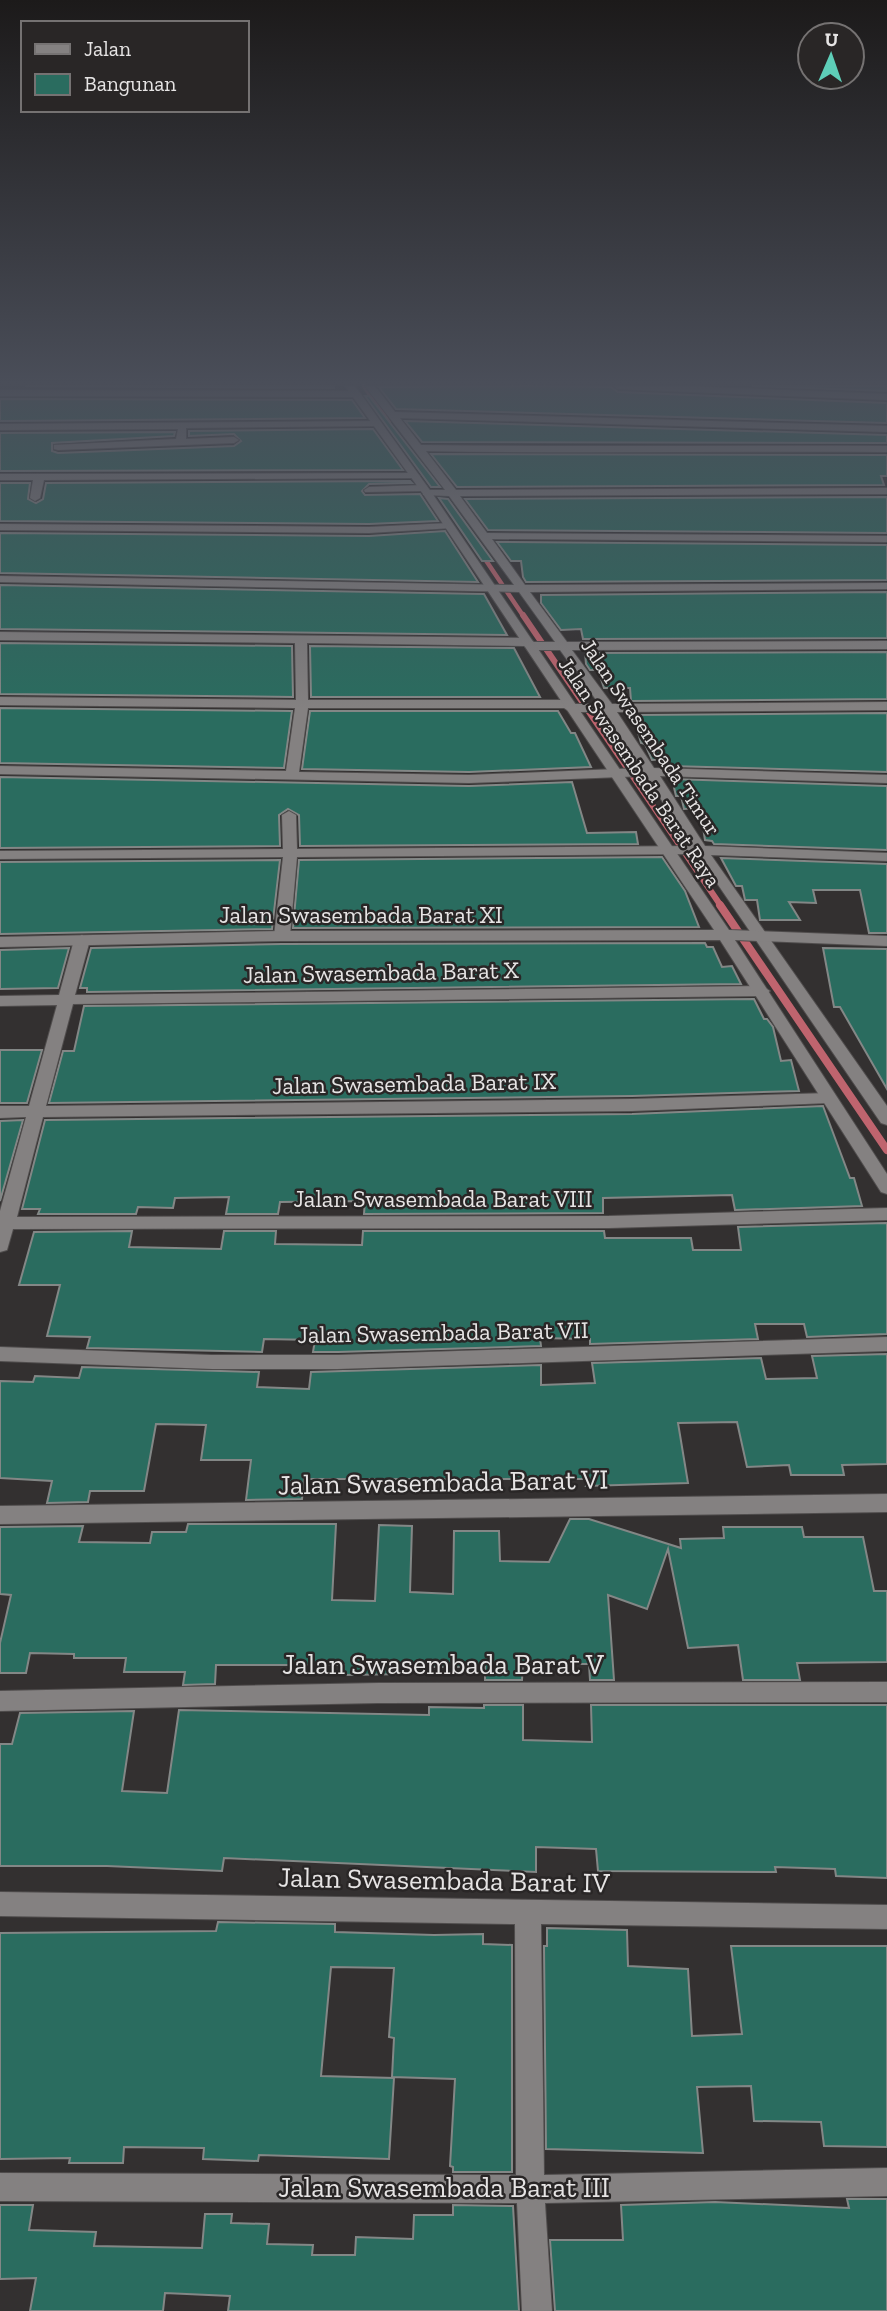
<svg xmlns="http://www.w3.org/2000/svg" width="887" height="2311" font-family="'Zilla Slab',serif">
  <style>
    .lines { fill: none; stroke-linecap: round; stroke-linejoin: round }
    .stream-far2 { stroke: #bf646e; stroke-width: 4.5 }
    .stream-far1 { stroke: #bf646e; stroke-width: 6 }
    .stream { stroke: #bf646e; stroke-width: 8 }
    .building { fill: #2a6c5f; stroke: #838786; stroke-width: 2 }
    .street-casing { stroke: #504d4d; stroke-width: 2 }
    .secondary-casing { stroke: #504d4d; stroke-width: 2 }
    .street { fill: #848181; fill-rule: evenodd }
    .secondary { fill: #848181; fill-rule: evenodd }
    .labels { text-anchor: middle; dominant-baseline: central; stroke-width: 5; stroke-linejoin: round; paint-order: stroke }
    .far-street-label { font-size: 21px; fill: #e6e4e4; stroke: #292626 }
    .street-label { font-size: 24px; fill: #e6e4e4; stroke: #292626 }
    .near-street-label { font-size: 28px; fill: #e6e4e4; stroke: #292626 }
  </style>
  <rect width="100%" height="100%" fill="#333030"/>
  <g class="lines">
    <g class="stream-far2">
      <polyline points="364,386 389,423"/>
      <polyline points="481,553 524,617"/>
    </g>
    <polyline class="stream-far1" points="523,615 721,906"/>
    <polyline class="stream" points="720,905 887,1150"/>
  </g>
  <g class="building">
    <polygon points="25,386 334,386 334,388"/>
    <polygon points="529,386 611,387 618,392 887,403 887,423 396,409 379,387"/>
    <polygon points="752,386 887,386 887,391"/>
    <polygon points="365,396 369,396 440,487 431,487"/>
    <polygon points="0,399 352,400 365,418 0,421"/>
    <polygon points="405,421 887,435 887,443 422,442"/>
    <polygon points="373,429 403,470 0,471 0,433 175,432 174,436 52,443 52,451 58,453 234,446 241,441 234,434 189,436 189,431"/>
    <polygon points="431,454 887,455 887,476 881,476 884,485 457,487"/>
    <polygon points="410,481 412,483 369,484 362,491 365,495 420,494 438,521 369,524 0,521 0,483 30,483 28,499 36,503 43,499 46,483"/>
    <polygon points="887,497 887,533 488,530 465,499"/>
    <polygon points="439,498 448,499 493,561 482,561"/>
    <polygon points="445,531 478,582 0,573 0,533 369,536"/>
    <polygon points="497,542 887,545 887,580 526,582 523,577 521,561 511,561"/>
    <polygon points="0,585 484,594 507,635 0,629"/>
    <polygon points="887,592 887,638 583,639 581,629 561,630 541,603 541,595"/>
    <polygon points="0,643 292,646 293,697 0,694"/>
    <polygon points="310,646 514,648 540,697 311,697"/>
    <polygon points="887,652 887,699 631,701 630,688 604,688 598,670 590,670 586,664 585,653"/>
    <polygon points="0,708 292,711 284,768 0,763"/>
    <polygon points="310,711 558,711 571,733 575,733 591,767 469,772 302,769"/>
    <polygon points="887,713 887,772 669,766 667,759 652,760 645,744 641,743 633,715"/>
    <polygon points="0,777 469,786 572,782 587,833 636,832 638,844 300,846 299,815 288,809 279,815 280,846 0,848"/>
    <polygon points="672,779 887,786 887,850 714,844 712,841 705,840 700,808 684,809 681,796 676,796"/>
    <polygon points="662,857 685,891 699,927 293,928 299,860"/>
    <polygon points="721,858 887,864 887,933 869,933 860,890 813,890 816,903 789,902 800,920 760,920 757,900 745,900 742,886 736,886"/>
    <polygon points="280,860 272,929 0,934 0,862"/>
    <polygon points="705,943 707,947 713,947 722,967 732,966 741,984 87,992 87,988 80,988 91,948 282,944"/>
    <polygon points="69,948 58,988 0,989 0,950"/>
    <polygon points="823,948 887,949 887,1089 840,1007 834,1007"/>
    <polygon points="754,999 764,1019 767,1019 773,1027 781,1061 791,1060 799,1091 632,1096 49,1103 63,1051 74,1051 84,1006"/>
    <polygon points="0,1050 42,1050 27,1103 0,1103"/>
    <polygon points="823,1106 850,1178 854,1178 862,1206 735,1210 732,1195 603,1198 603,1213 364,1214 365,1201 280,1202 278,1214 226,1214 229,1197 175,1198 173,1208 138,1207 136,1214 38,1214 40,1209 22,1209 45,1120 632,1114"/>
    <polygon points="23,1120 0,1201 0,1121"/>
    <polygon points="887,1223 887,1334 807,1337 804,1324 755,1324 758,1339 590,1344 590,1339 540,1338 541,1346 338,1352 313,1352 315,1340 264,1339 262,1352 87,1348 90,1337 47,1336 60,1285 19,1285 34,1232 132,1231 129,1247 221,1249 224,1231 276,1231 275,1244 362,1245 363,1231 604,1231 605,1238 691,1238 693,1250 741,1250 738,1227"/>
    <polygon points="887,1354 887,1464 842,1465 844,1475 791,1475 789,1465 747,1467 737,1422 678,1423 688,1483 586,1486 589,1479 304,1479 302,1499 246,1500 251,1460 201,1460 206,1425 156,1424 144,1491 90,1491 88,1502 47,1503 52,1481 0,1478 0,1381 33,1382 35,1376 79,1378 82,1367 259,1372 257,1387 309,1389 311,1372 541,1365 541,1385 595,1383 592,1363 761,1358 766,1379 817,1378 812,1356"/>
    <polygon points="570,1519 589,1519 681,1548 680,1539 724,1538 723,1527 802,1527 804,1537 863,1537 874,1591 887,1591 887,1662 797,1663 800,1680 743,1680 738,1645 688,1648 668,1549 647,1609 608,1595 614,1680 590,1680 589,1664 523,1664 522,1680 485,1680 485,1667 408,1667 408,1674 343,1675 344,1665 216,1665 215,1684 183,1685 185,1672 124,1672 126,1658 74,1658 74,1654 30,1653 26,1673 0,1673 0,1643 11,1595 0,1594 0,1527 83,1526 79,1542 150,1543 152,1532 186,1532 188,1524 336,1524 332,1600 375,1601 379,1525 412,1526 410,1592 453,1594 454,1531 499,1531 500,1561 549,1562"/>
    <polygon points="484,1705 523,1705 523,1740 592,1742 591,1705 887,1705 887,1878 836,1876 835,1869 775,1867 776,1872 598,1871 596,1849 536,1847 536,1872 224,1858 222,1871 107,1866 0,1866 0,1744 12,1744 20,1713 134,1711 122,1791 167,1793 179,1710 429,1715 429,1707 484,1708"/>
    <polygon points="218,1922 335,1924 335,1932 434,1935 483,1934 483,1944 512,1945 512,2172 453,2172 453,2167 450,2166 455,2079 392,2077 394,2038 389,2037 394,1968 331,1967 321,2076 394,2078 389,2159 259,2155 258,2161 203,2159 204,2148 124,2147 123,2163 69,2163 70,2158 0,2159 0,1933 216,1931"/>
    <polygon points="547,1928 627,1930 628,1966 688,1969 692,2036 742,2034 731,1946 887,1946 887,2147 824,2146 821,2122 754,2121 751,2086 697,2087 703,2153 546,2149 544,1946 547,1946"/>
    <polygon points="847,2199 887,2199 887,2311 555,2311 550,2240 623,2240 621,2205 715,2202 849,2208"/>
    <polygon points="0,2205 33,2205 29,2230 96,2232 94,2246 202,2248 205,2214 232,2214 231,2223 269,2224 267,2244 313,2245 312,2255 355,2255 356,2237 413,2239 414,2215 453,2215 453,2205 513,2206 519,2311 228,2311 230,2296 165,2293 163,2311 30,2311 36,2278 0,2279"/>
  </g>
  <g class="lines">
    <defs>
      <g id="street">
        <path d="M365 386H375L395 412 887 426V432L400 418 421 445C576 447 732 445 887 446V452C733 451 579 454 426 451L456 490 887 488V494L460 496 487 533 887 536V542L492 539 525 585 887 583V589L530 592 567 642 887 641V649L572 650 612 704 887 702V710L617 712 654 768 887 775V783L660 776 705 846 887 853V861L711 855 887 1106V1125L881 1123 697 854 297 857 290 936 282 941 274 936 283 857 0 859V851L283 849 282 815 289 811 296 815 297 849 691 846 646 776 469 783 0 774V766L286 771 295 708 0 705V697L296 700 295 643 0 640V632L528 638 534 642H555L519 592 0 582V576L514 585 449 496 423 495V491L365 492 364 490 369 487 423 485 427 486V490H445ZM307 643 524 646 530 650H560L599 704H574L568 700H308ZM308 708H564L570 712H604L641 768 469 775 299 772Z"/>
        <polygon points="613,386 685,386 887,394 887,400 618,389"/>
        <polygon points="0,390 356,391 361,394 356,397 0,396"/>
        <polygon points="377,421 380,422 380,426 186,428 186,439 234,437 239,440 234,443 58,450 54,449 54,445 176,439 178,429 0,430 0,424"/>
        <polygon points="415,473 420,476 419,478 44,480 40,498 35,501 30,498 33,480 0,480 0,474"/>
        <polygon points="449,523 453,524 453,528 369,533 0,530 0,524 369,527"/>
        <polygon points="82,935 90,940 75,995 762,986 770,991 762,996 73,1004 46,1106 632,1099 829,1093 837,1098 829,1103 632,1111 43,1117 17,1217 609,1216 887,1208 887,1220 609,1228 13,1229 7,1250 0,1252 0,1211 26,1117 0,1118 0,1106 29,1106 57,1005 0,1006 0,996 59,995 74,940"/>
        <polygon points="887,1337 887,1351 338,1369 212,1369 0,1361 0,1347 212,1355 338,1355"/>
        <polygon points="887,1494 887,1512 0,1524 0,1506"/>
        <polygon points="887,1682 887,1702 378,1703 0,1711 0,1691 378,1683"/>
        <polygon points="0,1892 887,1905 887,1929 541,1924 544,2175 887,2168 887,2196 545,2203 552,2311 522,2311 517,2203 0,2201 0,2173 516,2175 515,1924 0,1916"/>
      </g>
      <polygon id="secondary" points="345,386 355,386 432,493 729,930 887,936 887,946 735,940 887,1174 887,1194 881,1192 720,940 282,941 0,947 0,937 282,931 714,930 423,494"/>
    </defs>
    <use href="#street" class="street-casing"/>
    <use href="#secondary" class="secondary-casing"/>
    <use href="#street" class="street"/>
    <use href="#secondary" class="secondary"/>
  </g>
  <linearGradient id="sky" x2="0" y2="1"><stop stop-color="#1c1a1a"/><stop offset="0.54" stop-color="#4a4e59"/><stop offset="1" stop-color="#4a4e59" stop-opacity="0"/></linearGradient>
  <rect width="887" height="709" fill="url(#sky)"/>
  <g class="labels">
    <g class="far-street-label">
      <text transform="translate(651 737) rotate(56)">Jalan Swasembada Timur</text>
      <text transform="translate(640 772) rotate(56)">Jalan Swasembada Barat Raya</text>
    </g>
    <g class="street-label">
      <text x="361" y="914">Jalan Swasembada Barat XI</text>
      <text transform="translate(381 972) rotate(-1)">Jalan Swasembada Barat X</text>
      <text transform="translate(414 1083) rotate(-1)">Jalan Swasembada Barat IX</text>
      <text x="443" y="1198">Jalan Swasembada Barat VIII</text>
      <text transform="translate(443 1332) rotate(-1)">Jalan Swasembada Barat VII</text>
    </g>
    <g class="near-street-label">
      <text transform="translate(443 1482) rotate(-1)">Jalan Swasembada Barat VI</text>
      <text x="443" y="1664">Jalan Swasembada Barat V</text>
      <text transform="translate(444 1880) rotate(1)">Jalan Swasembada Barat IV</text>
      <text x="444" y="2187">Jalan Swasembada Barat III</text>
    </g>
  </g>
  <rect x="21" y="21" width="228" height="91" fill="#292626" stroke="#757272" stroke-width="2"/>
  <rect x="35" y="44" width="35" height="10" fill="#848181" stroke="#757272" stroke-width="2"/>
  <text x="84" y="56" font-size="21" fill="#e6e4e4">Jalan</text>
  <rect x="35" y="74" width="35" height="21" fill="#2a6c5f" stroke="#757272" stroke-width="2"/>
  <text x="84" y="91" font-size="21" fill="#e6e4e4">Bangunan</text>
  <g transform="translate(831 56) rotate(2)"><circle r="33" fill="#292626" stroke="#757272" stroke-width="2"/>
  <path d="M0-5L12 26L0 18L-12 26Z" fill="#5eceb8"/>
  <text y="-10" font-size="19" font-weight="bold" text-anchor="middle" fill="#e6e4e4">U</text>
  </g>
</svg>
